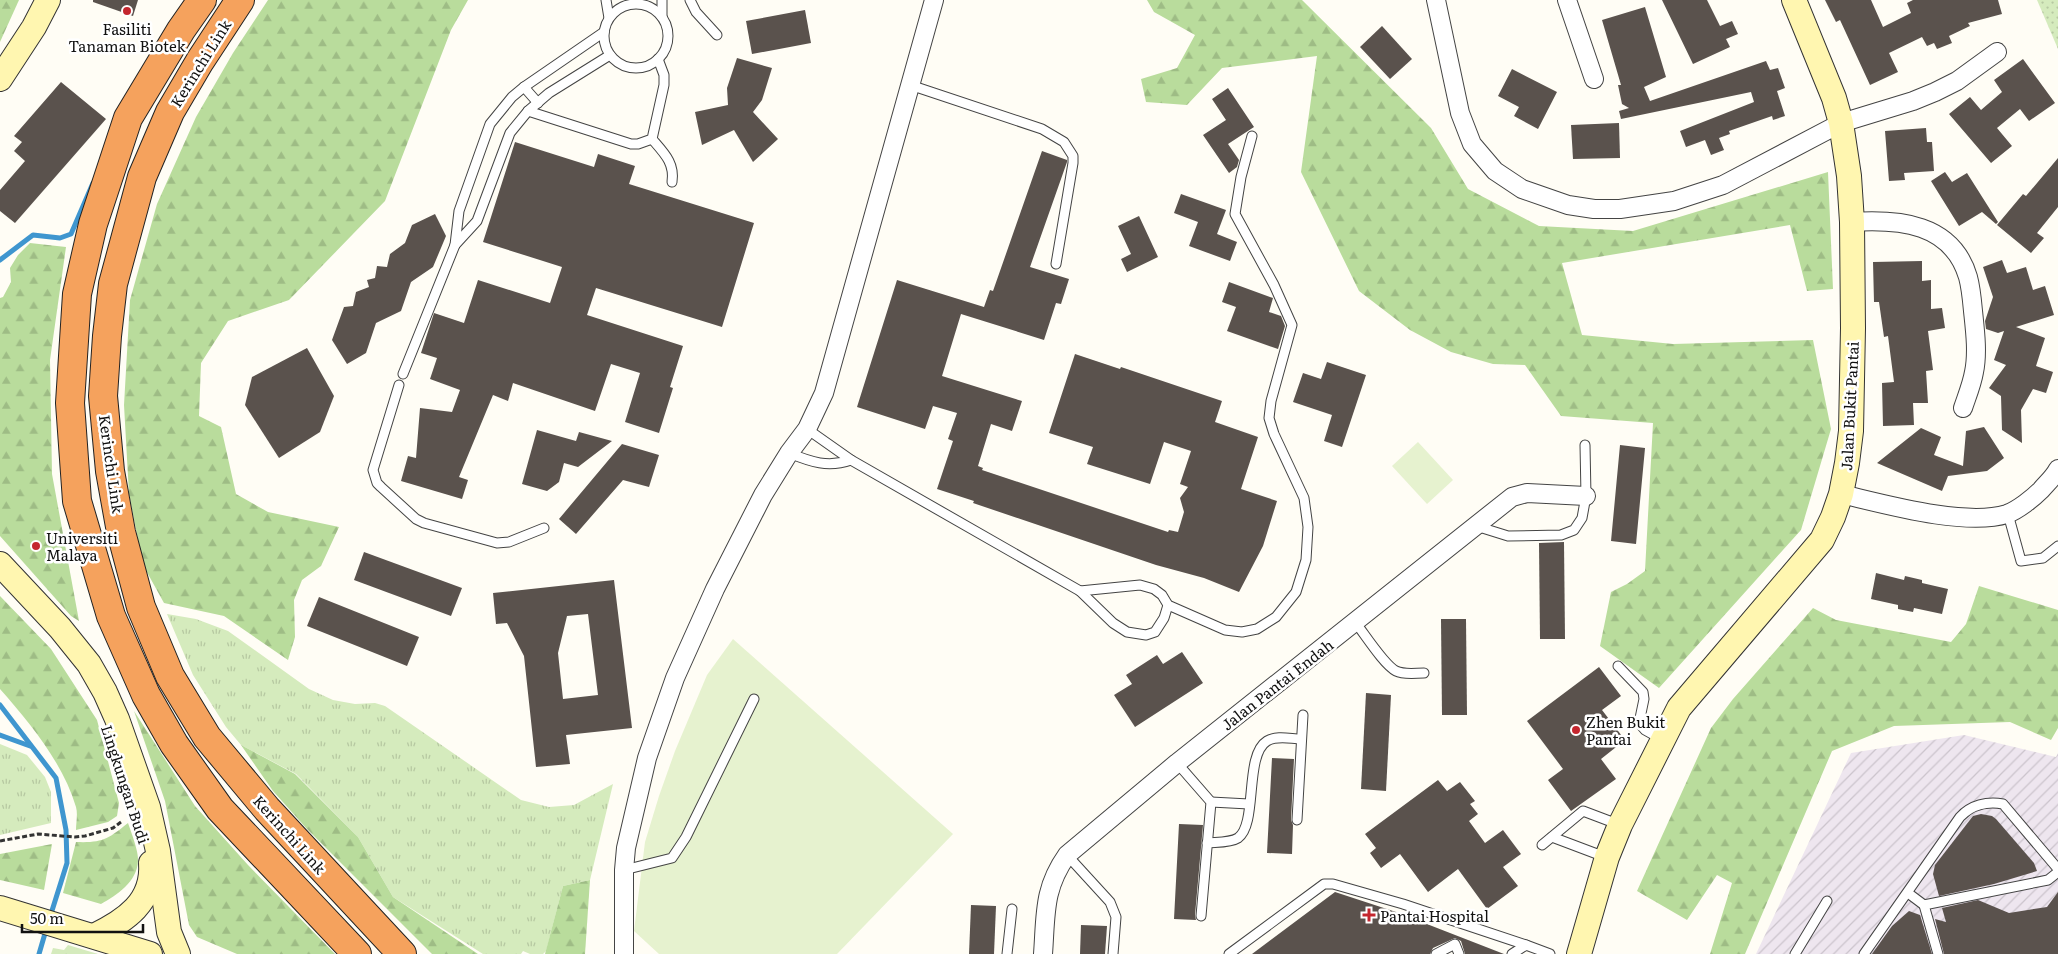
<svg xmlns="http://www.w3.org/2000/svg" width="2058" height="954" font-family="Literata,serif">
  <style>
    .industrial { fill: url(#industrial-furrows) }
    .grass { fill: url(#grass-tufts) }
    .forest { fill: url(#forest-firs) }
    .garden { fill: url(#garden-dots) }
    .pitch { fill: #e6f2cf }
    .lines { fill: none; stroke-linecap: round; stroke-linejoin: round }
    .stream { stroke: #3f96cf; stroke-width: 5 }
    .building { fill: #5a524d; fill-rule: evenodd }
    .lane-casing { stroke: #444; stroke-width: 11 }
    .street-casing { stroke: #444; stroke-width: 20 }
    .secondary-casing { stroke: #333; stroke-width: 26 }
    .highway-casing { stroke: #222; stroke-width: 30 }
    .path { stroke: #333; stroke-width: 3; stroke-dasharray: 5 2.5; stroke-linecap: butt }
    .lane { stroke: #fff; stroke-width: 9 }
    .street { stroke: #fff; stroke-width: 18 }
    .secondary { stroke: #fff6b0; stroke-width: 24 }
    .highway { stroke: #f5a25d; stroke-width: 28 }
    .poi-dot { fill: #c4262e; stroke: #fff; stroke-width: 2 }
    .labels { text-anchor: middle; dominant-baseline: central; stroke-width: 5; stroke-linejoin: round; paint-order: stroke }
    .poi-label { font-size: 15px; fill: #111; stroke: #fff; text-anchor: start }
    .street-label { font-size: 15px; fill: #111; stroke: #fff }
  </style>
  <defs>
    <pattern id="industrial-furrows" width="10" height="10" patternUnits="userSpaceOnUse" patternTransform="scale(1.25)"><rect width="10" height="10" fill="#eee6ef"/><path d="M-1 1l2-2M0 10L10 0M9 11l2-2" fill="none" stroke="#cbc4cc"/></pattern>
    <pattern id="grass-tufts" width="24" height="20" patternUnits="userSpaceOnUse" patternTransform="scale(1.25)"><rect width="24" height="20" fill="#d5ebbd"/><path d="M3 7l-1-3M5 7V3M7 7l1-3M15 17l-1-3M17 17v-4M19 17l1-3" fill="none" stroke="#b6c8a1"/></pattern>
    <pattern id="forest-firs" width="22" height="20" patternUnits="userSpaceOnUse" patternTransform="scale(1.25)"><rect width="22" height="20" fill="#b9dc9c"/><path d="M5 1l3.5 6h-7zM16 11l3.5 6h-7z" fill="#9ebc85"/></pattern>
    <pattern id="garden-dots" width="8" height="8" patternUnits="userSpaceOnUse" patternTransform="scale(1.25)"><rect width="8" height="8" fill="#d5ebbd"/><path d="M2 2h.1M6 6h.1" fill="none" stroke="#b6c8a1" stroke-width="1.8" stroke-linecap="round"/></pattern>
  </defs>
  <rect width="100%" height="100%" fill="#fffdf5"/>
  <polygon class="industrial" points="1964,735 2056,757 2058,753 2058,954 1756,954 1851,753"/>
  <g class="grass">
    <polygon points="167,614 196,619 228,631 309,689 333,700 355,704 375,703 385,706 521,800 549,807 574,805 613,784 590,880 563,886 546,951 543,954 530,954 523,951 521,954 483,954 393,897 358,837 296,774 241,745 226,727 193,675"/>
    <polygon points="0,744 27,755 45,777 51,792 51,823 0,835"/>
    <polygon points="68,945 98,954 51,954 53,948 64,950"/>
  </g>
  <g class="forest">
    <polygon points="0,0 19,0 0,42"/>
    <polygon points="268,0 468,0 451,30 385,201 289,300 228,321 201,363 199,416 221,427 236,494 268,512 339,527 321,566 302,580 294,600 295,637 288,660 224,616 164,603 143,565 129,494 124,405 130,300 157,204 196,117 233,53"/>
    <polygon points="1147,0 1302,0 1431,128 1468,189 1539,226 1633,231 1828,172 1833,289 1807,291 1790,225 1562,263 1582,335 1673,344 1813,340 1831,429 1801,530 1659,688 1600,646 1611,592 1627,584 1645,571 1653,423 1561,416 1525,365 1493,364 1451,352 1410,330 1359,291 1301,172 1317,56 1222,68 1187,105 1146,102 1141,79 1177,68 1195,35 1154,12"/>
    <polygon points="30,243 66,247 50,360 52,474 79,621 71,616 0,536 0,298 3,297 11,282 10,268 18,255"/>
    <polygon points="1979,586 2058,610 2058,728 2051,740 2010,722 1894,726 1832,751 1745,954 1710,954 1732,883 1717,875 1687,920 1637,891 1711,728 1733,699 1813,608 1836,620 1951,642 1966,624"/>
    <path d="M0 596 51 649 97 720 119 803 117 816 108 822 76 830C76 823 78 814 76 807 63 763 30 723 0 689Z"/>
    <polygon points="134,711 195,806 248,865 335,954 237,954 197,937 189,925 165,801"/>
    <polygon points="241,745 295,774 358,837 393,897 478,954 432,954 307,829 273,791"/>
    <path d="M128 823C131 832 139 852 138 861 137 882 117 895 101 904L63 893 76 842C103 843 108 839 128 823Z"/>
    <polygon points="52,844 44,890 0,880 0,854"/>
    <polygon points="590,880 585,954 545,954 563,886"/>
  </g>
  <polygon class="garden" points="2037,0 2058,0 2058,49"/>
  <g class="pitch">
    <polygon points="1418,442 1453,480 1427,504 1392,466"/>
    <polygon points="733,639 953,834 837,954 659,954 634,931 645,842 659,796 675,751 707,675"/>
  </g>
  <g class="lines">
    <g class="stream">
      <polyline points="0,260 33,235 60,238 71,234 93,183"/>
      <polyline points="0,705 56,778 66,830 67,863 50,917"/>
      <polyline points="0,735 30,746"/>
      <polyline points="39,954 46,930"/>
    </g>
  </g>
  <g class="building">
    <polygon points="93,0 138,0 133,16 93,2"/>
    <polygon points="1662,0 1707,0 1720,26 1732,21 1738,34 1726,39 1730,47 1693,64"/>
    <polygon points="1825,0 1871,0 1883,27 1911,13 1907,3 1913,0 1998,0 2002,14 1968,23 1970,26 1949,36 1952,43 1937,49 1934,43 1927,46 1922,37 1889,53 1898,72 1870,85 1840,20 1836,22"/>
    <polygon points="1645,7 1666,77 1644,87 1650,101 1766,61 1770,70 1778,68 1785,88 1777,91 1785,116 1773,120 1772,116 1729,131 1730,134 1719,138 1724,150 1711,155 1705,140 1686,147 1680,131 1754,102 1751,92 1621,119 1619,111 1629,108 1622,104 1618,85 1621,85 1602,20"/>
    <polygon points="805,10 811,43 752,54 746,21"/>
    <polygon points="1382,26 1412,59 1390,79 1360,47"/>
    <polygon points="737,58 772,68 762,100 753,112 778,139 753,162 734,130 702,145 695,112 728,105 727,88"/>
    <polygon points="2023,59 2055,103 2029,121 2020,109 1997,128 2012,146 1991,163 1949,114 1970,97 1981,110 2002,92 1994,80"/>
    <polygon points="1512,69 1557,92 1538,129 1514,116 1519,107 1498,96"/>
    <polygon points="61,82 106,119 15,223 0,211 0,190 25,161 14,151 22,142 14,136"/>
    <polygon points="1228,88 1254,127 1228,144 1239,160 1237,167 1229,173 1203,135 1226,120 1212,99"/>
    <polygon points="1619,123 1620,158 1573,159 1571,125"/>
    <polygon points="1926,128 1927,142 1932,142 1934,171 1904,173 1905,180 1889,181 1885,131"/>
    <polygon points="515,142 594,167 598,154 635,166 629,184 754,223 722,327 596,288 587,315 683,346 670,387 673,388 659,433 625,422 640,373 611,364 595,411 513,383 508,401 493,395 459,477 468,480 462,499 401,481 408,456 416,458 420,408 452,412 460,390 430,379 437,358 421,353 434,313 464,323 478,280 550,303 562,267 483,242"/>
    <polygon points="1042,151 1067,160 1067,162 1030,267 1069,279 1061,304 1056,303 1044,340 961,314 942,376 1022,401 1012,431 991,424 978,466 983,468 982,470 1168,532 1169,530 1178,532 1184,512 1180,498 1188,487 1180,484 1191,451 1164,442 1150,484 1087,464 1093,447 1049,433 1075,354 1120,369 1121,367 1222,401 1215,422 1258,437 1241,489 1277,501 1263,546 1239,592 1204,578 1156,565 973,503 974,501 937,489 953,441 948,439 957,413 933,406 925,429 857,407 897,280 984,307 990,290 993,291"/>
    <polygon points="2058,158 2058,207 2037,233 2044,238 2031,253 1997,225 2023,194 2026,196"/>
    <polygon points="1945,172 1952,182 1967,173 1998,222 1996,224 1982,212 1959,226 1931,181"/>
    <polygon points="1181,194 1226,210 1217,234 1237,242 1230,261 1189,246 1198,222 1174,213"/>
    <polygon points="435,214 446,236 433,267 411,282 401,311 376,323 366,353 347,364 332,340 344,307 353,306 356,292 369,287 367,280 375,278 377,266 387,267 390,254 405,243 412,225"/>
    <polygon points="1139,216 1158,257 1127,272 1121,259 1131,254 1118,226"/>
    <polygon points="2002,260 2007,273 2026,267 2033,290 2045,286 2054,315 2016,327 2045,338 2036,366 2053,372 2046,393 2033,389 2021,410 2022,443 2002,430 2001,396 1989,388 2006,365 1994,360 2004,331 1998,333 1986,329 1985,321 1993,297 1983,267"/>
    <polygon points="1922,261 1922,281 1931,280 1931,309 1942,308 1945,328 1928,331 1933,370 1926,371 1928,403 1913,403 1914,425 1883,426 1882,383 1894,382 1888,336 1884,337 1879,302 1874,302 1873,262"/>
    <polygon points="1229,282 1273,298 1269,312 1281,316 1285,326 1278,349 1227,331 1236,307 1222,302"/>
    <polygon points="307,348 334,396 320,432 279,458 245,405 252,377"/>
    <polygon points="1327,362 1366,375 1342,447 1324,441 1332,415 1293,402 1303,373 1321,379"/>
    <polygon points="1984,427 2004,458 1987,471 1948,476 1942,491 1877,463 1921,428 1941,437 1934,455 1963,466 1966,431"/>
    <polygon points="537,430 576,441 579,432 612,441 578,467 564,463 559,482 547,491 522,484"/>
    <polygon points="622,444 659,455 649,487 623,480 576,534 559,519"/>
    <polygon points="1620,445 1645,448 1636,544 1611,541"/>
    <polygon points="1564,542 1565,639 1540,639 1539,543"/>
    <polygon points="364,552 462,588 451,616 354,580"/>
    <polygon points="1876,573 1904,580 1905,576 1922,580 1922,583 1948,589 1942,614 1914,608 1913,612 1898,609 1898,605 1871,599"/>
    <path d="M614 580 632 728 566 735 570 764 536 767 524 656 507 623 496 624 493 593ZM588 614 598 695 563 699 558 653 567 616Z"/>
    <polygon points="319,597 419,637 407,666 307,626"/>
    <polygon points="1441,619 1466,619 1467,715 1442,715"/>
    <polygon points="1182,652 1203,683 1135,727 1114,695 1132,684 1126,675 1157,655 1163,664"/>
    <polygon points="1599,667 1621,696 1602,710 1625,740 1601,759 1616,779 1571,811 1548,780 1563,769 1527,721"/>
    <polygon points="1366,693 1391,695 1386,791 1361,789"/>
    <polygon points="1272,758 1294,759 1291,820 1293,825 1292,854 1267,853"/>
    <polygon points="1438,780 1447,791 1460,782 1475,801 1470,804 1478,814 1469,821 1485,843 1503,830 1521,854 1503,867 1518,886 1487,909 1458,869 1428,892 1400,854 1381,868 1370,853 1376,848 1365,834"/>
    <polygon points="1981,814 1992,816 1996,819 2034,863 2037,871 1994,884 1939,896 1933,874 1935,865 1973,816"/>
    <polygon points="1179,824 1203,825 1195,915 1196,920 1174,919"/>
    <polygon points="1335,892 1396,912 1504,954 1465,954 1461,941 1455,938 1433,948 1430,954 1252,954"/>
    <polygon points="2058,892 2058,954 1944,954 1935,919 1946,922 1942,908 1978,900 2009,913 2047,907"/>
    <polygon points="971,905 996,906 994,954 969,954"/>
    <polygon points="1909,911 1920,915 1932,954 1872,954 1892,926"/>
    <polygon points="1081,925 1107,926 1105,954 1080,954"/>
  </g>
  <g class="lines">
    <defs>
      <g id="lane">
        <polyline points="606,0 609,18"/>
        <polyline points="662,0 662,17"/>
        <polyline points="690,0 696,12 717,35"/>
        <circle cx="636" cy="36" r="32"/>
        <polyline points="604,32 524,87 512,97 490,124 459,211 455,245 477,221 510,133 528,111 549,93 610,55"/>
        <polyline points="910,85 1042,129 1064,142 1073,156 1073,163 1056,264"/>
        <polyline points="524,87 538,103"/>
        <polyline points="528,111 631,144 638,144 652,139 664,85 664,75 658,59"/>
        <path d="M652 139C664 153 675 163 672 182"/>
        <polyline points="403,374 455,245"/>
        <polyline points="399,385 373,470 377,483 381,487 416,519 424,523 497,543 509,542 544,528"/>
        <polyline points="807,429 851,460 1080,591 1113,623 1127,632 1146,635 1155,632 1164,618 1168,605"/>
        <path d="M789 453C811 462 828 468 851 460"/>
        <polyline points="2008,514 2021,561 2043,558 2058,546"/>
        <polyline points="1476,526 1508,536 1561,535 1574,530 1582,518 1586,496 1585,445"/>
        <polyline points="1080,591 1140,585 1154,589 1162,595 1168,605 1225,630 1242,632 1257,629 1276,617 1296,592 1306,560 1308,527 1304,498 1274,434 1269,418 1271,401 1292,325 1274,285 1235,214 1241,177 1252,136"/>
        <path d="M1355 622C1364 633 1384 665 1396 671 1404 675 1415 673 1424 673"/>
        <polyline points="1618,666 1643,692 1644,699 1639,723 1645,730 1663,740"/>
        <polyline points="1177,763 1211,802 1201,916"/>
        <polyline points="1211,802 1249,804"/>
        <polyline points="1297,820 1303,715"/>
        <polyline points="1552,837 1605,857"/>
        <path d="M1207 843C1216 842 1230 843 1238 838 1258 824 1244 755 1267 741 1277 735 1291 739 1301 739"/>
        <polyline points="1542,845 1583,811 1620,825"/>
        <polyline points="1067,855 1110,902 1116,917 1113,954"/>
        <polyline points="624,870 672,858 686,837 754,699"/>
        <polyline points="1908,893 1924,905 2048,880 2058,872"/>
        <polyline points="1924,905 1938,954"/>
        <polyline points="1007,954 1012,909"/>
        <polyline points="1229,954 1324,884 1333,884 1403,904 1526,945"/>
        <polyline points="1436,954 1455,944 1459,954"/>
        <polyline points="1512,954 1526,945 1550,954"/>
        <polyline points="1795,954 1827,901"/>
        <path d="M1864 954 1960 817C1971 805 1987 801 2003 804L2058 869"/>
      </g>
      <g id="street">
        <polyline points="1436,0 1460,113 1472,144 1495,171 1522,189 1568,205 1594,209 1620,209 1674,201 1723,185 1841,123 1913,101 1935,92 1957,81 1997,52"/>
        <polyline points="1567,0 1594,79"/>
        <path d="M1852 222C1899 219 1952 223 1968 277 1971 288 1972 300 1973 311 1975 330 1978 353 1974 372 1972 384 1967 396 1963 408"/>
        <path d="M1841 494C1884 504 1965 527 2007 514 2018 510 2033 498 2041 490 2047 483 2054 477 2058 469"/>
        <polyline points="624,954 624,870 626,848 647,758 675,678 715,589 763,495 789,453 807,429 824,393 934,0"/>
        <path d="M1043 954C1046 914 1043 889 1067 855L1177 763 1512 497 1527 493 1586 496"/>
      </g>
      <g id="secondary">
        <polyline points="0,79 34,27 48,0"/>
        <polyline points="0,564 60,628 89,664 105,692 117,719 148,807 158,851 169,932 178,954"/>
        <polyline points="0,908 150,954"/>
        <path d="M94 936C125 921 154 902 151 863"/>
        <polyline points="1579,954 1607,857 1620,825 1679,708 1822,540 1833,517 1841,494 1847,463 1851,431 1853,328 1852,222 1849,176 1841,123 1834,98 1794,0"/>
      </g>
      <g id="highway">
        <polyline points="202,0 181,30 128,118 93,224 77,294 70,403 77,501 111,616 146,695 174,744 220,809 357,954"/>
        <polyline points="240,0 200,61 170,112 142,177 113,284 107,336 103,396 110,471 121,532 141,607 170,676 207,737 267,809 402,954"/>
      </g>
    </defs>
    <use href="#lane" class="lane-casing"/>
    <use href="#street" class="street-casing"/>
    <use href="#secondary" class="secondary-casing"/>
    <use href="#highway" class="highway-casing"/>
    <polyline class="path" points="0,841 38,834 75,837 85,836 113,828 121,822"/>
    <use href="#lane" class="lane"/>
    <use href="#street" class="street"/>
    <use href="#secondary" class="secondary"/>
    <use href="#highway" class="highway"/>
  </g>
  <g class="poi-dot">
    <circle cx="127" cy="11" r="5"/>
    <circle cx="36" cy="546" r="5"/>
    <circle cx="1576" cy="730" r="5"/>
    <path d="M1366.5 907.5h5v5h5v5h-5v5h-5v-5h-5v-5h5z"/>
  </g>
  <g class="labels">
    <g class="poi-label">
      <text x="127" y="28" text-anchor="middle">Fasiliti<tspan x="127" dy="17">Tanaman Biotek</tspan></text>
      <text x="46" y="537">Universiti<tspan x="46" dy="17">Malaya</tspan></text>
      <text x="1586" y="721">Zhen Bukit<tspan x="1586" dy="17">Pantai</tspan></text>
      <text x="1380" y="915">Pantai Hospital</text>
    </g>
    <g class="street-label">
      <text transform="translate(200 63) rotate(-58)">Kerinchi Link</text>
      <text transform="translate(1849 406) rotate(-87)">Jalan Bukit Pantai</text>
      <text transform="translate(112 464) rotate(82)">Kerinchi Link</text>
      <text transform="translate(1277 684) rotate(-38)">Jalan Pantai Endah</text>
      <text transform="translate(126 784) rotate(72)">Lingkungan Budi</text>
      <text transform="translate(290 834) rotate(48)">Kerinchi Link</text>
    </g>
  </g>
  <path d="M22 924v8h121v-8" fill="none" stroke="#111111" stroke-width="2.5"/>
  <text x="30" y="924" font-size="15" fill="#111111" stroke="#ffffff" stroke-width="4" paint-order="stroke">50 m</text>
</svg>
